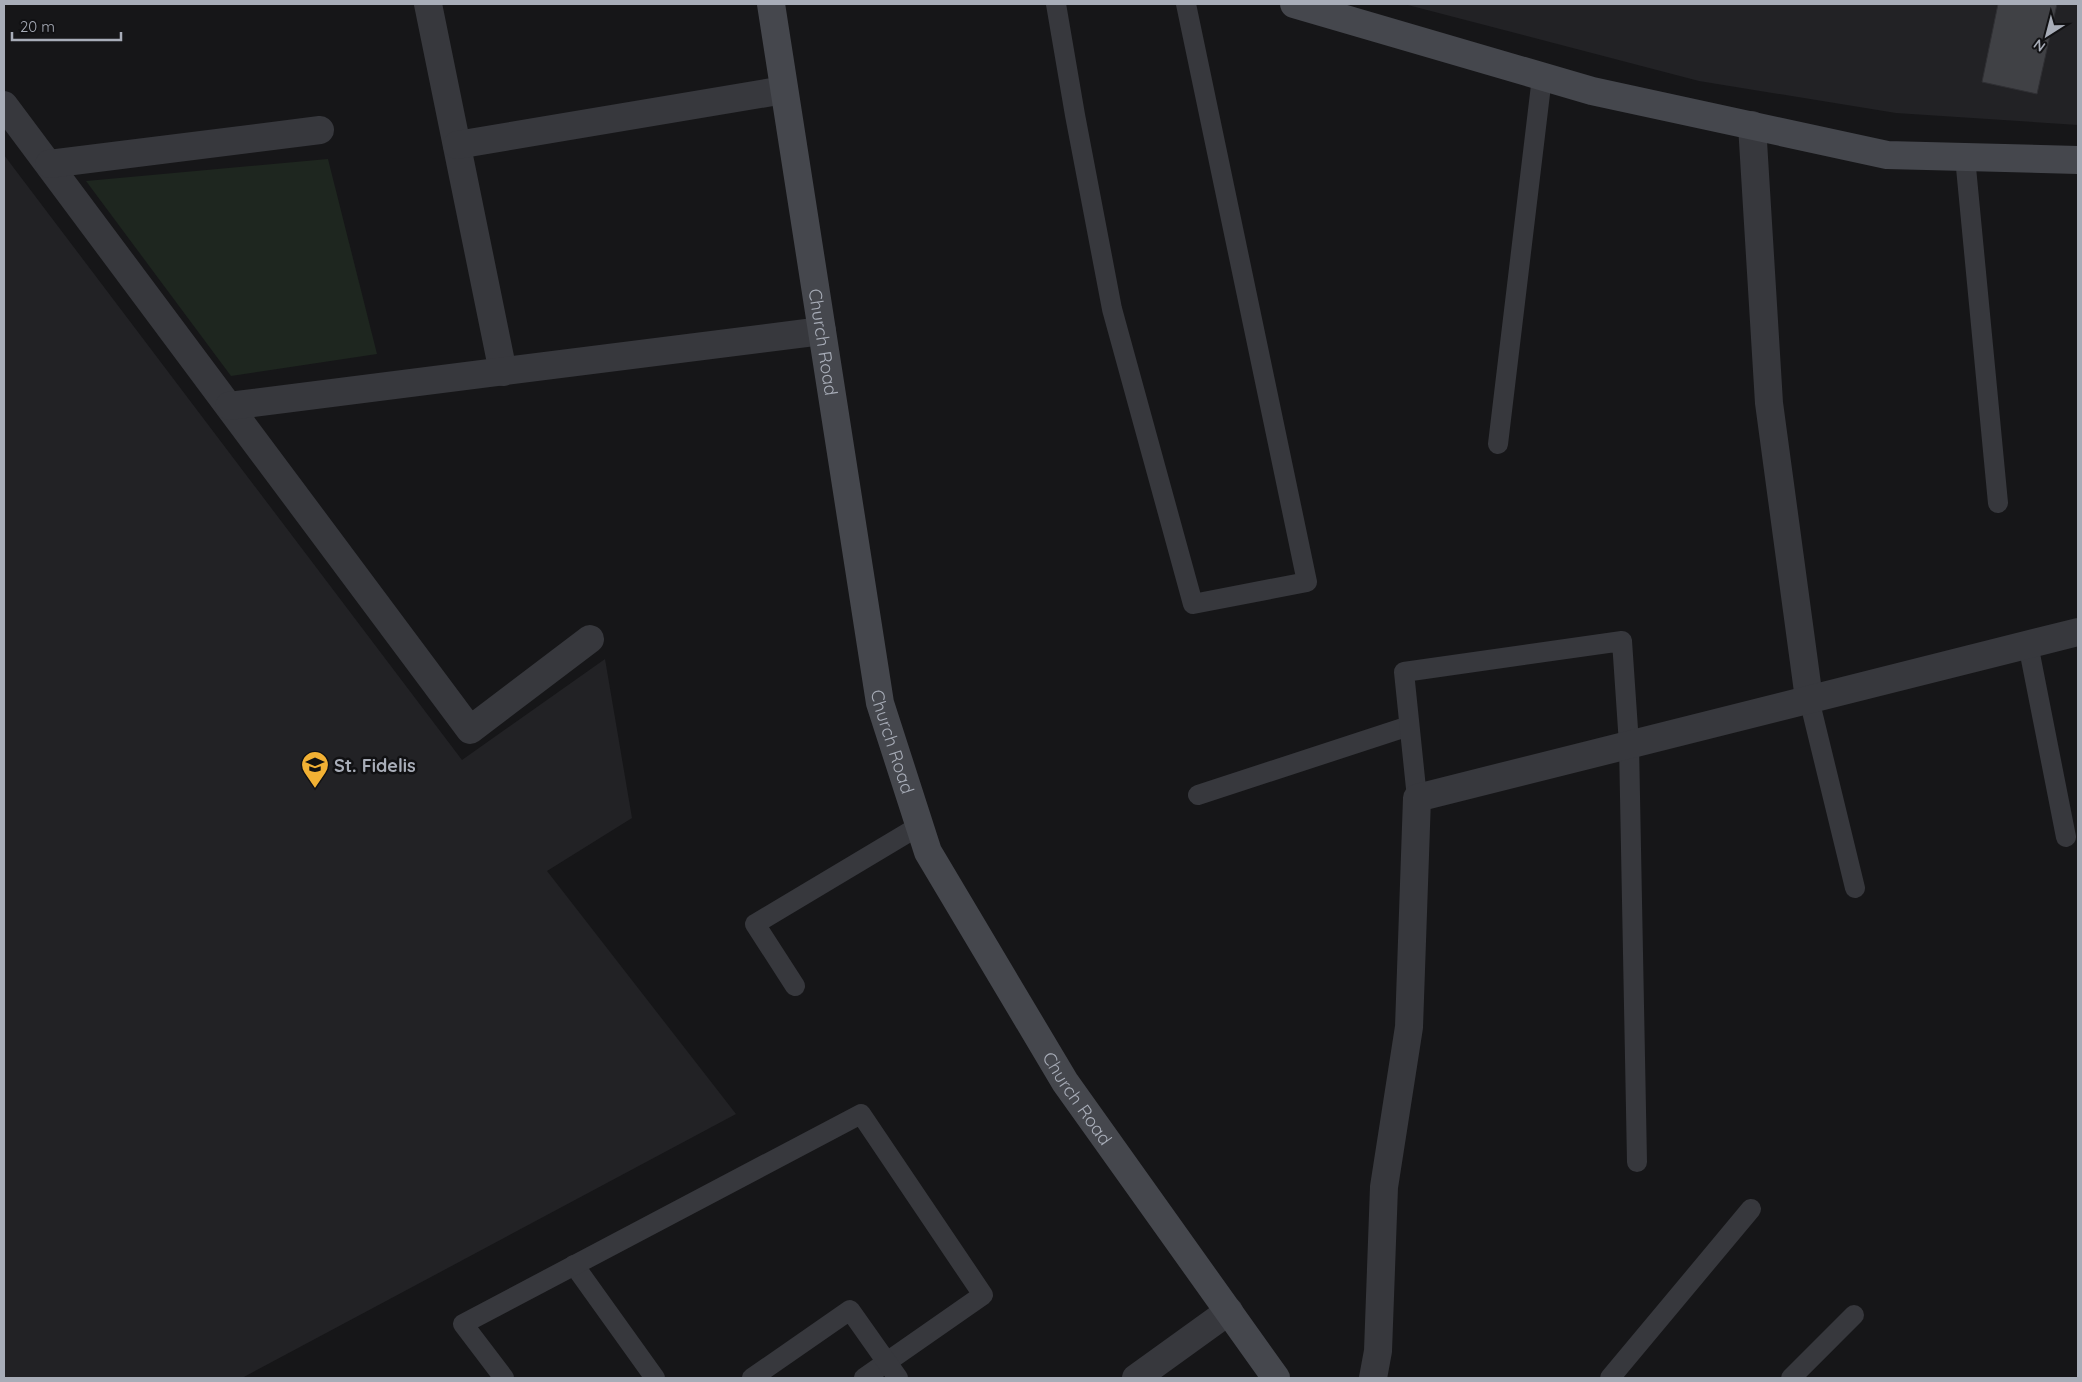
<svg xmlns="http://www.w3.org/2000/svg" width="2082" height="1382" font-family="Quicksand,sans-serif">
  <style>
    .built { fill: #222225 }
    .green { fill: #1e261f }
    .building { fill: #404145; stroke: #303034 }
    .lines { fill: none; stroke-linecap: round; stroke-linejoin: round }
    .lane { stroke: #37383d; stroke-width: 20 }
    .street { stroke: #37383d; stroke-width: 28 }
    .secondary { stroke: #45474d; stroke-width: 28 }
    .labels { text-anchor: middle; dominant-baseline: central; stroke-width: 5; stroke-linejoin: round; paint-order: stroke }
    .street-label { font-size: 18px; fill: #a8adb8; stroke: #111113 }
    .poi-label { font-size: 18px; font-weight: bold; fill: #a8adb8; stroke: #111113; text-anchor: start }
  </style>
  <rect width="100%" height="100%" fill="#161618"/>
  <g class="built">
    <polygon points="1404,4 2078,4 2078,125 1896,113 1699,81"/>
    <polygon points="4,155 462,760 605,659 632,818 547,871 736,1114 242,1378 4,1378"/>
  </g>
  <polygon class="green" points="328,159 377,354 231,376 86,181"/>
  <polygon class="building" points="1998,4 2057,4 2037,94 1982,82"/>
  <g class="lines">
    <g class="lane">
      <polyline points="1056,4 1075,115 1112,309 1193,604 1307,582 1186,4"/>
      <polyline points="1965,157 1998,503"/>
      <polyline points="1498,444 1542,77"/>
      <polyline points="2028,644 2066,837"/>
      <polyline points="1809,699 1855,888"/>
      <polyline points="1198,795 1409,726"/>
      <polyline points="1417,798 1404,672 1622,641 1629,744 1637,1162"/>
      <polyline points="795,986 755,924 919,826"/>
      <polyline points="574,1265 655,1378"/>
      <polyline points="504,1378 463,1324 861,1114 983,1295 864,1378"/>
      <polyline points="752,1378 850,1310 898,1378"/>
      <polyline points="1610,1378 1751,1209"/>
      <polyline points="1791,1378 1854,1315"/>
    </g>
    <g class="street">
      <polyline points="428,4 503,372"/>
      <polyline points="4,105 470,730 590,639"/>
      <polyline points="1752,125 1769,403 1809,699"/>
      <polyline points="457,145 784,90"/>
      <polyline points="49,164 320,130"/>
      <polyline points="229,406 822,331"/>
      <polyline points="1136,1378 1229,1311"/>
      <polyline points="1373,1378 1378,1351 1384,1187 1409,1027 1417,798 2078,632"/>
    </g>
    <g class="secondary">
      <path id="s1" d="M771 4 880 703 928 852 1065 1082 1276 1378"/>
      <polyline points="1294,4 1592,91 1887,155 2078,160"/>
    </g>
  </g>
  <defs>
    <symbol id="university-pin" viewBox="-11 -11 22 30"><path d="M0 17L-7.5 6A9.5 9.5 0 1 1 7.5 6Z" fill="#f2b134" stroke="#111113"/><path d="M0-5L7-2L0 1L-7-2ZM-4 1L0 2.5L4 1V4Q0 6-4 4Z" fill="#111"/></symbol>
  </defs>
  <g fill-rule="evenodd">
    <use href="#university-pin" x="299" y="749" width="32" height="43"/>
  </g>
  <g class="labels">
    <g class="street-label">
      <text stroke="none"><textPath href="#s1" startOffset="342">Church Road</textPath></text>
      <text stroke="none"><textPath href="#s1" startOffset="748">Church Road</textPath></text>
      <text stroke="none"><textPath href="#s1" startOffset="1152">Church Road</textPath></text>
    </g>
    <g class="poi-label">
      <text x="334" y="765">St. Fidelis</text>
    </g>
  </g>
  <rect width="2082" height="1382" fill="none" stroke="#a8adb8" stroke-width="10"/>
  <g transform="translate(2047 35) rotate(216)" stroke="#111113" stroke-width="4" paint-order="stroke">
  <path d="M0-4L9 19L0 12L-9 19Z" fill="#a8adb8"/>
  <text y="-8" font-size="14" font-weight="bold" text-anchor="middle" fill="#a8adb8">N</text>
  </g>
  <path d="M12 32v8h109v-8" fill="none" stroke="#a8adb8" stroke-width="2.5"/>
  <text x="20" y="32" font-size="15" fill="#a8adb8" stroke="#111113" stroke-width="4" paint-order="stroke">20 m</text>
</svg>
